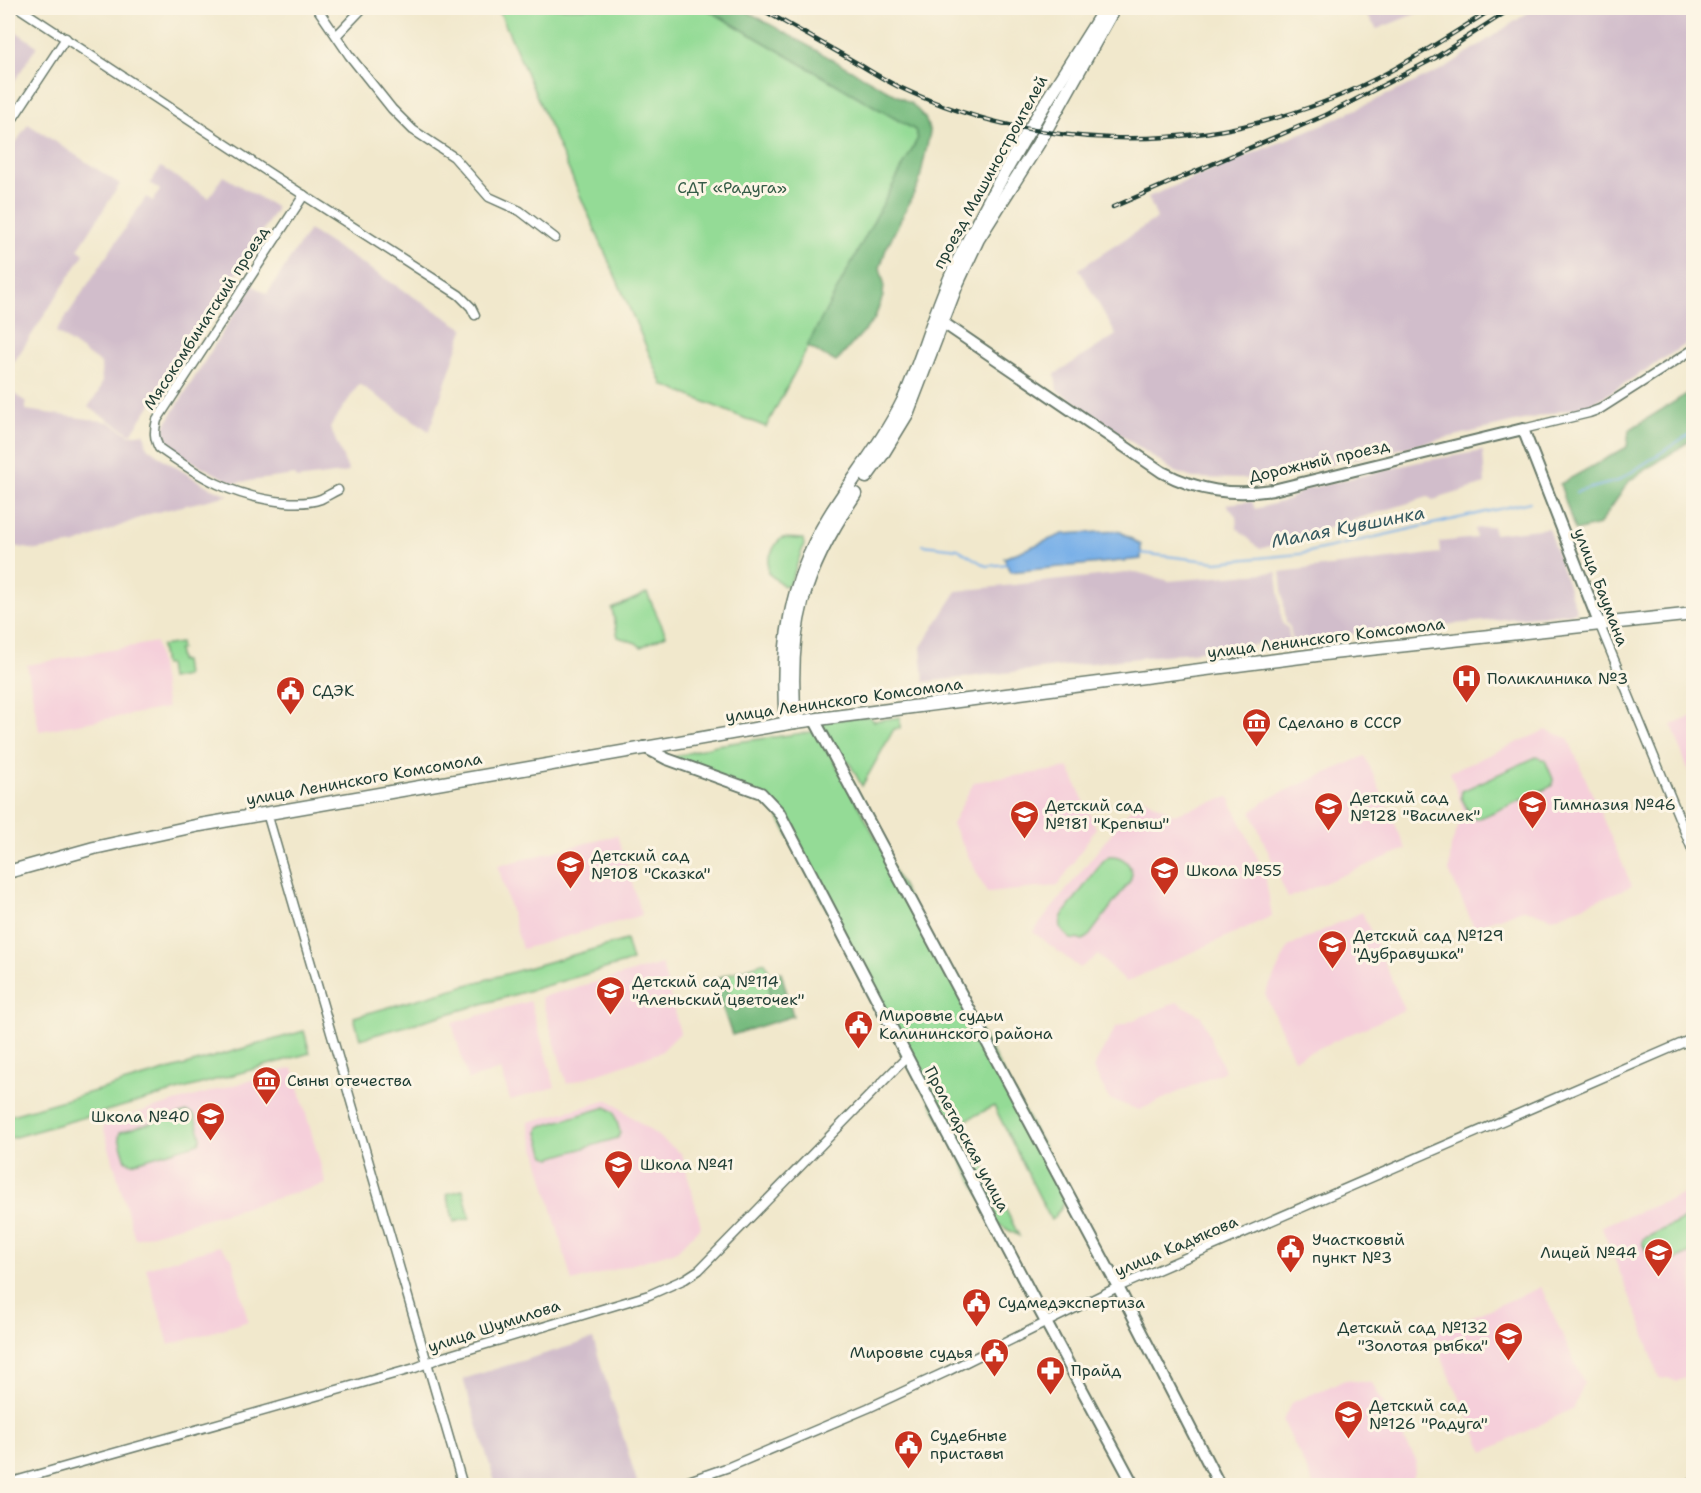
<svg xmlns="http://www.w3.org/2000/svg" width="1701" height="1493" font-family="'Shantell Sans',sans-serif">
  <style>
    .built { fill: #f5cfda }
    .industrial { fill: #d1bdcb }
    .green { fill: #94db96; stroke: #5a8c65; stroke-width: 1.5 }
    .forest { fill: #77bb7f; stroke: #4b7c5a; stroke-width: 1.5 }
    .water { fill: #79b0e8; stroke: #4c768e; stroke-width: 1.5 }
    .lines { fill: none; stroke-linecap: round; stroke-linejoin: round }
    .stream { stroke: #79b0e8; stroke-width: 2 }
    .minor-casing { stroke: #687969; stroke-width: 11 }
    .tertiary-casing { stroke: #687969; stroke-width: 14 }
    .secondary-casing { stroke: #687969; stroke-width: 15 }
    .minor { stroke: #fff; stroke-width: 8 }
    .tertiary { stroke: #fff; stroke-width: 10 }
    .secondary { stroke: #fff; stroke-width: 12 }
    .rail-casing { stroke: #1f3d34; stroke-width: 4.5 }
    .rail { stroke: #fcf5e5; stroke-width: 2; stroke-dasharray: 7; stroke-linecap: butt }
    .labels { text-anchor: middle; dominant-baseline: central; stroke-width: 6; stroke-linejoin: round; paint-order: stroke }
    .street-label { font-size: 16px; fill: #1f3d34; stroke: #fcf5e5 }
    .park-label { font-size: 16px; fill: #365d48; stroke: #fcf5e5 }
    .poi-label { font-size: 16px; fill: #1f3d34; stroke: #fcf5e5; text-anchor: start }
    .water-label { font-size: 18px; font-style: italic; fill: #365a61; stroke: #fcf5e5 }
  </style>
  <rect width="100%" height="100%" fill="#fcf5e5"/>
  <filter id="ink" filterUnits="userSpaceOnUse"><feTurbulence type="fractalNoise" baseFrequency=".0167" numOctaves="2"/><feDisplacementMap in="SourceGraphic" scale="12" xChannelSelector="R" yChannelSelector="G"/><feConvolveMatrix kernelMatrix="1 2 1 2 8 2 1 2 1" color-interpolation-filters="sRGB"/></filter>
  <filter id="wash" filterUnits="userSpaceOnUse"><feTurbulence type="fractalNoise" baseFrequency=".008" numOctaves="4" result="noise"/><feDisplacementMap in="SourceGraphic" scale="24" xChannelSelector="R" yChannelSelector="G"/><feGaussianBlur stdDeviation="1.35" result="paint"/><feColorMatrix in="noise" values="0 0 0 0 0 0 0 0 0 0 0 0 0 0 0 0 0 1.4 0 .05"/><feComposite in="paint" operator="in"/></filter>
  <g filter="url(#wash)">
    <rect width="100%" height="100%" fill="#f1e8cc"/>
    <g class="built">
      <polygon points="156,642 167,708 39,731 27,665"/>
      <polygon points="1693,716 1694,716 1693,784 1672,725"/>
      <polygon points="1546,730 1568,738 1632,886 1553,918 1524,909 1474,927 1449,871 1451,846 1464,812 1450,772"/>
      <polygon points="1365,756 1406,849 1288,898 1251,812 1269,798"/>
      <polygon points="1069,768 1096,828 1058,886 987,893 952,824 974,782"/>
      <polygon points="1141,796 1173,814 1229,797 1265,874 1272,916 1126,982 1098,955 1080,968 1033,932"/>
      <polygon points="617,835 642,915 522,949 498,866"/>
      <polygon points="1362,912 1405,1010 1294,1059 1265,994 1289,946"/>
      <polygon points="662,964 680,1033 661,1052 567,1084 541,997"/>
      <polygon points="530,1001 555,1087 510,1100 501,1070 468,1080 452,1023"/>
      <polygon points="1177,1002 1201,1016 1225,1071 1139,1110 1109,1099 1093,1068 1116,1027"/>
      <polygon points="293,1068 326,1184 135,1239 102,1123"/>
      <polygon points="609,1100 682,1154 701,1226 677,1251 572,1282 528,1122"/>
      <polygon points="1693,1191 1693,1374 1676,1382 1668,1378 1659,1379 1643,1329 1601,1226"/>
      <polygon points="219,1246 232,1258 248,1321 169,1345 146,1268"/>
      <polygon points="1541,1287 1584,1383 1574,1408 1484,1452 1431,1334"/>
      <polygon points="1345,1380 1372,1383 1416,1460 1412,1485 1314,1485 1283,1421 1291,1403"/>
    </g>
    <g class="industrial">
      <polygon points="1361,8 1430,8 1377,29"/>
      <polygon points="1535,8 1693,8 1693,340 1592,404 1283,476 1276,471 1245,479 1193,478 1175,472 1057,390 1055,374 1116,335 1079,269 1157,218 1148,197 1333,120 1445,68"/>
      <polygon points="8,26 37,46 8,91"/>
      <polygon points="28,124 120,184 78,249 84,254 14,362 8,358 8,155"/>
      <polygon points="161,167 209,198 223,176 277,208 212,313 131,434 88,407 98,393 102,383 101,364 56,332 146,197 153,201 160,190 150,183"/>
      <polygon points="309,230 464,329 429,431 359,384 330,427 349,472 296,479 295,475 233,483 171,450 164,443 162,437 165,425 252,285 267,294"/>
      <polygon points="8,389 26,402 26,410 109,422 130,435 144,433 147,447 166,461 205,485 229,495 149,514 76,544 36,550 8,545"/>
      <polygon points="1483,451 1485,484 1433,500 1428,497 1260,549 1237,528 1236,516 1226,504 1252,501 1255,509 1288,500 1303,490 1418,462"/>
      <polygon points="1493,526 1494,534 1548,528 1577,612 1292,640 1290,627 1286,623 1280,572 1440,553 1439,542 1476,538 1475,529"/>
      <polygon points="1136,572 1169,581 1277,572 1282,623 1288,628 1290,641 924,682 921,647 957,591"/>
      <polygon points="593,1339 638,1485 496,1485 463,1379"/>
    </g>
    <g class="green">
      <polygon points="498,8 705,8 915,130 918,138 766,427 663,385"/>
      <path d="M782 538 803 539 804 545 790 584 784 586 768 573C766 562 773 545 782 538Z"/>
      <polygon points="647,593 666,635 641,647 636,643 618,637 612,609"/>
      <polygon points="180,643 181,649 178,650 180,661 184,661 186,676 170,679 168,664 164,665 161,646"/>
      <polygon points="869,716 874,721 900,717 900,728 894,729 862,786 849,762 843,762 823,725 824,721"/>
      <path d="M818 731 1070 1196C1061 1203 1060 1213 1051 1220L994 1106 962 1122 1019 1236 994 1222 770 801 667 759 716 745Z"/>
      <polygon points="1536,757 1545,760 1553,779 1552,786 1478,819 1472,818 1461,797 1462,791"/>
      <path d="M1109 856C1121 855 1130 862 1132 874L1130 881 1089 936 1083 940 1071 939C1062 932 1058 927 1062 916L1103 861Z"/>
      <polygon points="626,940 632,961 360,1039 354,1017"/>
      <polygon points="765,962 770,974 769,1002 732,1004 723,976"/>
      <polygon points="304,1031 310,1053 8,1139 8,1116"/>
      <polygon points="606,1107 614,1112 620,1132 618,1138 551,1158 545,1156 538,1133 539,1127"/>
      <polygon points="187,1112 193,1114 195,1117 201,1137 199,1143 132,1163 126,1161 119,1138 120,1132"/>
      <polygon points="463,1190 470,1218 454,1222 447,1194"/>
      <polygon points="1693,1215 1693,1252 1659,1267 1653,1266 1643,1245 1643,1239"/>
    </g>
    <g class="forest">
      <polygon points="705,8 741,8 912,104 925,118 930,132 919,183 886,249 880,268 884,283 883,296 874,320 836,362 807,346 918,138 915,130"/>
      <polygon points="1693,390 1693,439 1630,480 1599,525 1575,531 1560,484 1627,447 1629,430"/>
      <polygon points="781,972 793,1016 732,1035 713,980 723,976 733,1004 769,1002 770,974"/>
    </g>
    <polygon class="water" points="1119,531 1141,545 1141,559 1010,572 1004,558 1063,534"/>
    <g class="lines">
      <g class="stream">
        <polyline points="1576,492 1618,481 1694,431"/>
        <polyline points="923,545 958,549 986,566 1009,564"/>
        <polyline points="1140,553 1217,562 1300,554 1530,502"/>
      </g>
    </g>
  </g>
  <g filter="url(#ink)">
    <g class="lines">
      <defs>
        <g id="minor">
          <polyline points="19,8 274,176 459,295 471,307 475,315"/>
          <polyline points="317,8 349,55 392,109 413,130 454,157 489,197 520,211 555,238"/>
          <polyline points="337,35 363,8"/>
          <polyline points="8,126 66,38"/>
          <path d="M304 195 157 420C154 431 154 438 159 448 200 477 233 497 285 502 296 503 310 503 321 499 327 496 332 493 338 490"/>
          <polyline points="1523,429 1589,413 1600,409 1694,349"/>
          <polyline points="1599,623 1694,854"/>
          <polyline points="267,813 463,1486"/>
          <polyline points="8,1483 415,1368 440,1358 649,1295 685,1279 699,1270 907,1057"/>
          <polyline points="674,1486 729,1467 868,1408 948,1371 1118,1287 1694,1038"/>
          <polyline points="1683,1486 1694,1481"/>
        </g>
        <g id="tertiary">
          <path d="M942 322 1162 472C1198 491 1232 496 1273 490L1523 429 1599 623"/>
          <polyline points="814,719 1118,1287 1220,1486"/>
          <polyline points="644,747 667,759 761,793 779,812 1041,1313 1134,1486"/>
        </g>
        <g id="secondary">
          <polyline points="866,477 882,455 907,414 957,284 978,239 1038,144 1114,8"/>
          <path d="M795 722C787 625 802 574 855 494"/>
          <path d="M786 723C780 648 789 583 828 518 853 477 883 442 904 399 924 355 935 307 957 263 982 212 1010 161 1040 112 1061 77 1084 43 1105 8"/>
          <polyline points="8,872 94,848 200,825 795,722 1332,653 1694,614"/>
        </g>
      </defs>
      <use href="#minor" class="minor-casing"/>
      <use href="#tertiary" class="tertiary-casing"/>
      <use href="#secondary" class="secondary-casing"/>
      <use href="#minor" class="minor"/>
      <use href="#tertiary" class="tertiary"/>
      <use href="#secondary" class="secondary"/>
      <defs>
        <g id="rail">
          <path d="M759 8C790 25 820 42 850 59 866 68 881 78 897 86 1031 150 1186 155 1324 102 1385 79 1439 42 1494 8"/>
          <polyline points="1113,207 1326,115 1435,58 1512,8"/>
        </g>
      </defs>
      <use href="#rail" class="rail-casing"/>
      <use href="#rail" class="rail"/>
    </g>
  </g>
  <defs>
    <symbol id="hospital-pin" viewBox="-11 -11 22 30"><path d="M0 17L-7.5 6A9.5 9.5 0 1 1 7.5 6Z" fill="#c8321e" stroke="#fcf5e5"/><path d="M-5-5h3v3.5h4V-5h3V5h-3V1.5h-4V5h-3Z" fill="#fff"/></symbol>
    <symbol id="civic-pin" viewBox="-11 -11 22 30"><path d="M0 17L-7.5 6A9.5 9.5 0 1 1 7.5 6Z" fill="#c8321e" stroke="#fcf5e5"/><path d="M-.6-6.5H3V-4.5H.6V-3L4-1V1h2V6H-6V1h2V-1L-.6-3ZM-1.2 2.5V6h2.4V2.5Z" fill="#fff"/></symbol>
    <symbol id="museum-pin" viewBox="-11 -11 22 30"><path d="M0 17L-7.5 6A9.5 9.5 0 1 1 7.5 6Z" fill="#c8321e" stroke="#fcf5e5"/><path d="M0-6L6-3V-2H-6V-3ZM-5-1h2V3h-2ZM-1-1h2V3h-2ZM3-1h2V3H3ZM-6 4H6V6H-6Z" fill="#fff"/></symbol>
    <symbol id="school-pin" viewBox="-11 -11 22 30"><path d="M0 17L-7.5 6A9.5 9.5 0 1 1 7.5 6Z" fill="#c8321e" stroke="#fcf5e5"/><path d="M0-5L7-2L0 1L-7-2ZM-4 1L0 2.5L4 1V4Q0 6-4 4Z" fill="#fff"/></symbol>
    <symbol id="pharmacy-pin" viewBox="-11 -11 22 30"><path d="M0 17L-7.5 6A9.5 9.5 0 1 1 7.5 6Z" fill="#c8321e" stroke="#fcf5e5"/><path d="M-2-6h4v4h4v4h-4v4h-4v-4h-4v-4h4Z" fill="#fff"/></symbol>
  </defs>
  <g fill-rule="evenodd">
    <use href="#hospital-pin" x="1450" y="662" width="33" height="45"/>
    <use href="#civic-pin" x="274" y="674" width="33" height="45"/>
    <use href="#museum-pin" x="1240" y="706" width="33" height="45"/>
    <use href="#school-pin" x="1516" y="788" width="33" height="45"/>
    <use href="#school-pin" x="1312" y="790" width="33" height="45"/>
    <use href="#school-pin" x="1008" y="798" width="33" height="45"/>
    <use href="#school-pin" x="554" y="848" width="33" height="45"/>
    <use href="#school-pin" x="1148" y="854" width="33" height="45"/>
    <use href="#school-pin" x="1316" y="928" width="33" height="45"/>
    <use href="#school-pin" x="594" y="974" width="33" height="45"/>
    <use href="#civic-pin" x="842" y="1008" width="33" height="45"/>
    <use href="#museum-pin" x="250" y="1064" width="33" height="45"/>
    <use href="#school-pin" x="194" y="1100" width="33" height="45"/>
    <use href="#school-pin" x="602" y="1148" width="33" height="45"/>
    <use href="#civic-pin" x="1274" y="1232" width="33" height="45"/>
    <use href="#school-pin" x="1642" y="1236" width="33" height="45"/>
    <use href="#civic-pin" x="960" y="1286" width="33" height="45"/>
    <use href="#school-pin" x="1492" y="1320" width="33" height="45"/>
    <use href="#civic-pin" x="978" y="1336" width="33" height="45"/>
    <use href="#pharmacy-pin" x="1034" y="1354" width="33" height="45"/>
    <use href="#school-pin" x="1332" y="1398" width="33" height="45"/>
    <use href="#civic-pin" x="892" y="1428" width="33" height="45"/>
  </g>
  <g class="labels">
    <g class="street-label">
      <text transform="translate(990 172) rotate(-61)">проезд Машиностроителей</text>
      <text transform="translate(206 318) rotate(-57)">Мясокомбинатский проезд</text>
      <text transform="translate(1319 461) rotate(-13)">Дорожный проезд</text>
      <text transform="translate(1601 587) rotate(69)">улица Баумана</text>
      <text transform="translate(1326 638) rotate(-7)">улица Ленинского Комсомола</text>
      <text transform="translate(844 700) rotate(-8)">улица Ленинского Комсомола</text>
      <text transform="translate(364 779) rotate(-10)">улица Ленинского Комсомола</text>
      <text transform="translate(967 1139) rotate(62)">Пролетарская улица</text>
      <text transform="translate(1176 1246) rotate(-23)">улица Кадыкова</text>
      <text transform="translate(494 1326) rotate(-18)">улица Шумилова</text>
    </g>
    <g class="park-label">
      <text x="732" y="187">СДТ «Радуга»</text>
    </g>
    <g class="poi-label">
      <text x="1487" y="678">Поликлиника №3</text>
      <text x="312" y="690">СДЭК</text>
      <text x="1278" y="722">Сделано в СССР</text>
      <text x="1350" y="797">Детский сад<tspan x="1350" dy="18">№128 "Василек"</tspan></text>
      <text x="1553" y="804">Гимназия №46</text>
      <text x="1045" y="805">Детский сад<tspan x="1045" dy="18">№181 "Крепыш"</tspan></text>
      <text x="591" y="855">Детский сад<tspan x="591" dy="18">№108 "Сказка"</tspan></text>
      <text x="1186" y="870">Школа №55</text>
      <text x="1353" y="935">Детский сад №129<tspan x="1353" dy="18">"Дубравушка"</tspan></text>
      <text x="632" y="981">Детский сад №114<tspan x="632" dy="18">"Аленьский цветочек"</tspan></text>
      <text x="879" y="1015">Мировые судьи<tspan x="879" dy="18">Калининского района</tspan></text>
      <text x="287" y="1080">Сыны отечества</text>
      <text x="190" y="1116" text-anchor="end">Школа №40</text>
      <text x="640" y="1164">Школа №41</text>
      <text x="1312" y="1239">Участковый<tspan x="1312" dy="18">пункт №3</tspan></text>
      <text x="1637" y="1252" text-anchor="end">Лицей №44</text>
      <text x="998" y="1302">Судмедэкспертиза</text>
      <text x="1488" y="1327" text-anchor="end">Детский сад №132<tspan x="1488" dy="18">"Золотая рыбка"</tspan></text>
      <text x="973" y="1352" text-anchor="end">Мировые судья</text>
      <text x="1071" y="1370">Прайд</text>
      <text x="1369" y="1405">Детский сад<tspan x="1369" dy="18">№126 "Радуга"</tspan></text>
      <text x="930" y="1435">Судебные<tspan x="930" dy="18">приставы</tspan></text>
    </g>
    <g class="water-label">
      <text transform="translate(1348 527) rotate(-11)">Малая Кувшинка</text>
    </g>
  </g>
  <rect width="1701" height="1493" fill="none" stroke="#fcf5e5" stroke-width="30"/>
</svg>
